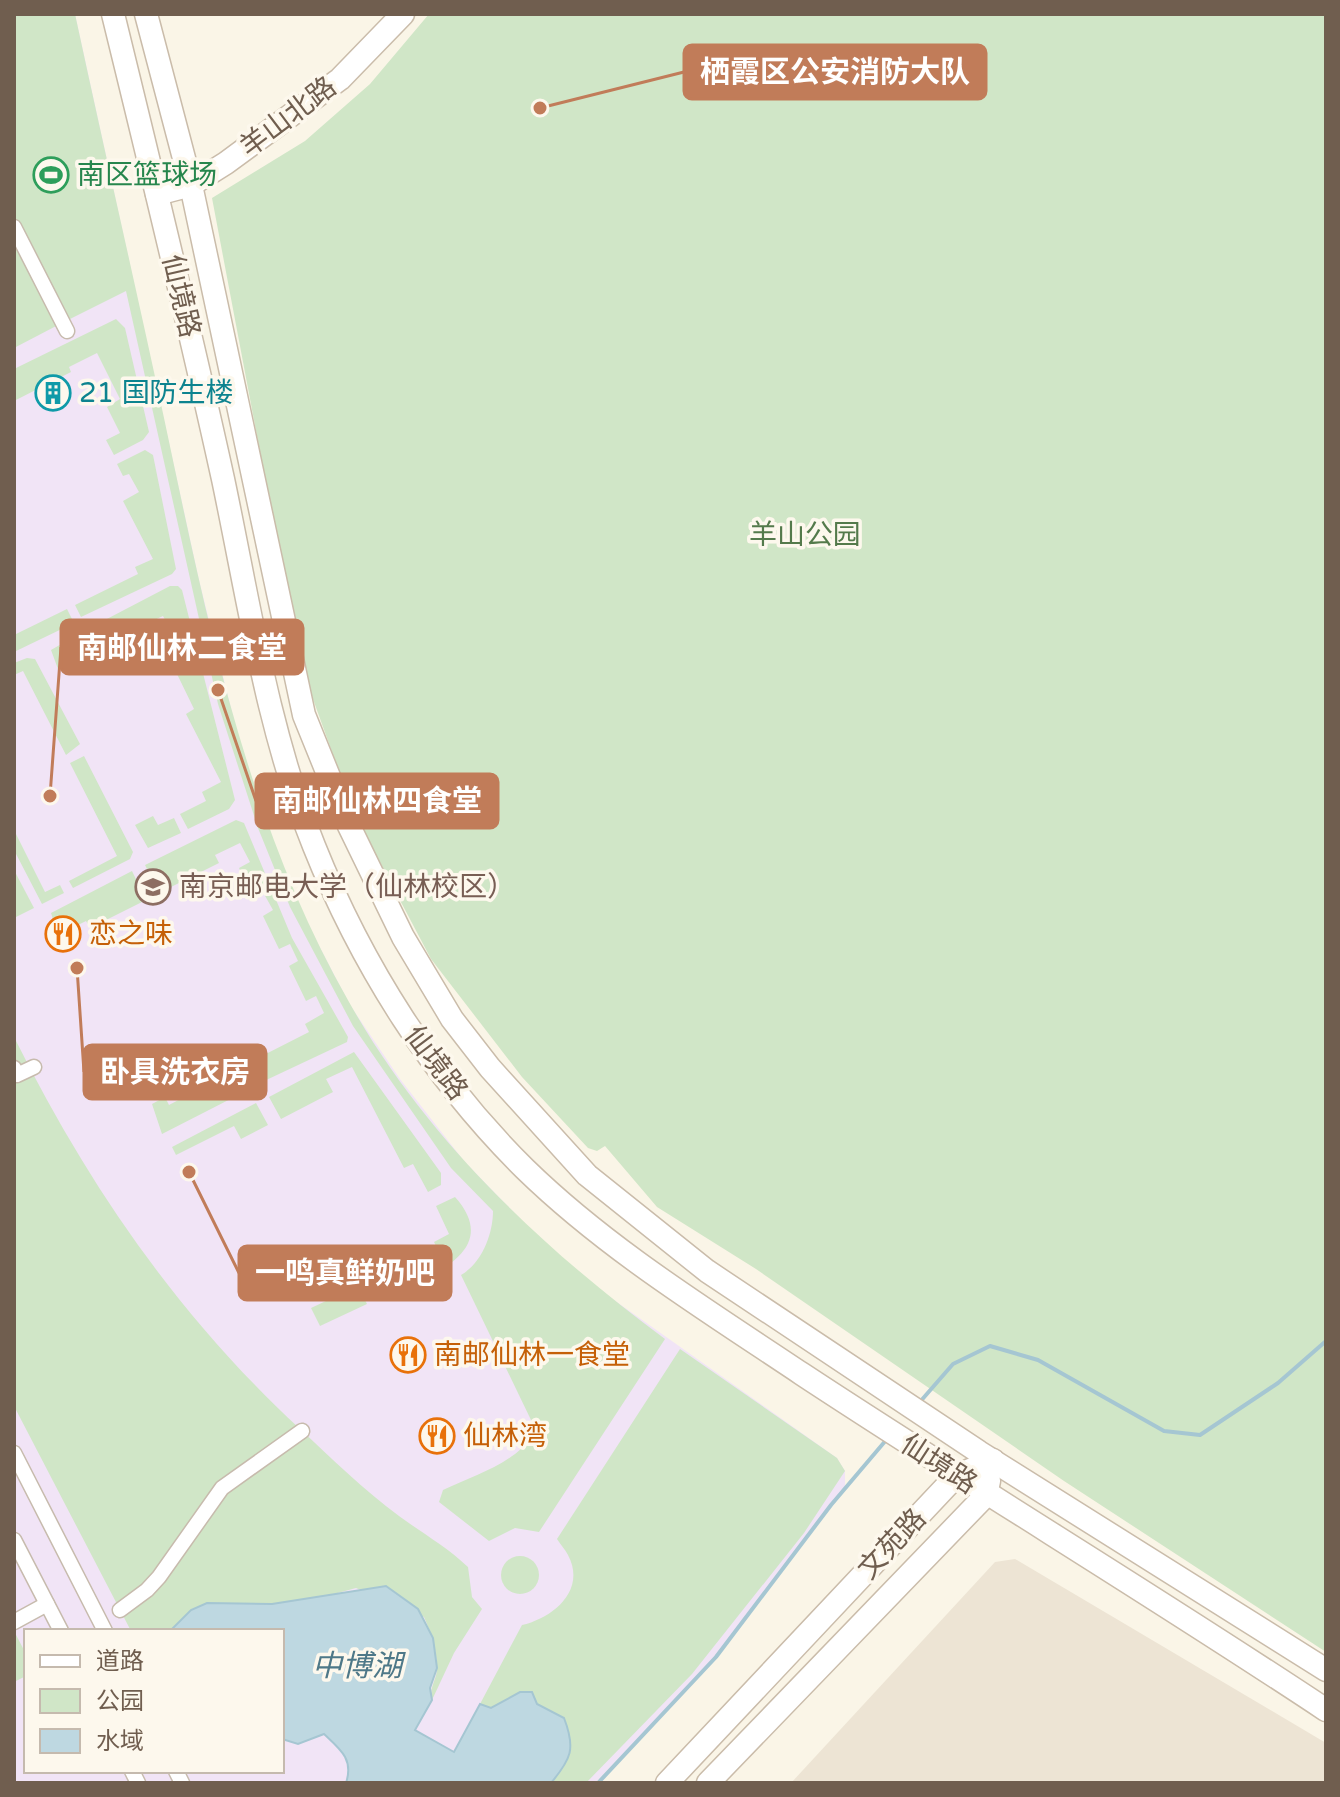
<svg xmlns="http://www.w3.org/2000/svg" width="1340" height="1797" font-family="'Varela Round','Noto Sans SC',sans-serif">
  <style>
    .residential { fill: #ede4d4 }
    .education { fill: #f1e4f6; fill-rule: evenodd }
    .green { fill: #d0e6c7 }
    .water { fill: #bed8e1; stroke: #a5c6d2; stroke-width: 2 }
    .lines { fill: none; stroke-linecap: round; stroke-linejoin: round }
    .stream { stroke: #a5c6d2; stroke-width: 4 }
    .street-casing { stroke: #c7bbad; stroke-width: 17 }
    .secondary-casing { stroke: #cabcaa; stroke-width: 25 }
    .street { stroke: #fff; stroke-width: 14 }
    .secondary { stroke: #fff; stroke-width: 22 }
    .labels { text-anchor: middle; dominant-baseline: central; stroke-width: 7; stroke-linejoin: round; paint-order: stroke }
    .street-label { font-size: 28px; fill: #705e4f; stroke: #fdf8ed }
    .leisure-label { font-size: 28px; fill: #27864d; stroke: #fdf8ed; text-anchor: start }
    .culture-label { font-size: 28px; fill: #0d838f; stroke: #fdf8ed; text-anchor: start }
    .park-label { font-size: 28px; fill: #547a4b; stroke: #fdf8ed }
    .education-label { font-size: 28px; fill: #785e54; stroke: #fdf8ed; text-anchor: start }
    .food-label { font-size: 28px; fill: #c56008; stroke: #fdf8ed; text-anchor: start }
    .water-label { font-size: 30px; font-style: italic; fill: #4e7888; stroke: #fdf8ed }
    .leader { fill: none; stroke: #c17c59; stroke-width: 3 }
    .callout-dot { fill: #c17c59; stroke: #fdf8ed; stroke-width: 3 }
    .callout { fill: #c17c59; stroke: #c17c59; stroke-width: 3 }
    .callout-label { font-size: 30px; text-anchor: middle; font-weight: bold; fill: #fff }
  </style>
  <rect width="100%" height="100%" fill="#faf5e7"/>
  <polygon class="residential" points="1015,1559 1326,1743 1326,1783 791,1783 995,1562"/>
  <path class="education" d="M14 14H75L199 580 236 728 257 803 278 857 304 917 350 1005 400 1079 464 1161 530 1229 590 1283 837 1458 845 1471V1488L716 1657 595 1783H14ZM26 1631H282V1771H26Z"/>
  <g class="green">
    <path d="M14 14H75C104 149 135 283 164 418 207 620 246 821 349 1002 426 1139 541 1247 665 1339L539 1532 515 1528 489 1541 439 1502 443 1490C475 1475 514 1464 534 1434L531 1420 461 1275C482 1263 493 1234 493 1211L451 1168 353 1026 290 907 258 828 218 704 126 291 66 321 14 217Z"/>
    <polygon points="429,14 1326,14 1326,1652 1064,1481 756,1269 657,1207 605,1146 597,1151 588,1148 522,1077 431,959 354,813 300,663 212,198 305,141 370,84"/>
    <polygon points="14,233 60,324 14,348"/>
    <polygon points="116,319 125,328 149,432 143,440 114,455 106,440 120,433 107,407 120,399 97,353 69,367 71,372 14,401 14,369"/>
    <polygon points="145,450 153,455 176,569 172,574 81,617 75,605 138,574 135,567 153,559 123,501 139,492 129,474 123,476 117,464"/>
    <polygon points="170,586 178,586 182,590 235,800 229,809 188,829 180,814 206,801 202,792 221,782 186,714 194,709 162,643 174,637 163,616 131,631 134,639 117,647 103,621"/>
    <polygon points="67,609 72,619 70,625 14,652 14,635"/>
    <polygon points="96,624 110,651 96,658 92,651 58,669 51,650"/>
    <polygon points="27,658 35,659 80,744 66,755 23,671 14,675 14,663"/>
    <polygon points="84,756 133,852 130,859 73,888 69,881 117,856 70,763"/>
    <polygon points="153,816 158,825 174,818 181,833 148,848 135,825"/>
    <polygon points="236,820 244,823 292,938 348,1037 347,1042 262,1082 252,1061 309,1032 305,1024 324,1013 316,996 306,1001 289,966 298,961 290,944 279,949 263,916 273,910 264,894 254,898 239,868 250,862 240,843 215,855 219,863 159,893 145,865"/>
    <polygon points="14,830 45,892 60,885 64,893 42,904 14,850"/>
    <polygon points="14,870 34,908 14,918"/>
    <polygon points="132,871 146,900 90,928 86,921 58,935 51,913"/>
    <path d="M14 1037C88 1185 177 1315 299 1428 331 1458 364 1490 399 1516 422 1533 447 1547 468 1567L472 1597 482 1609 454 1653 432 1700C429 1686 437 1680 437 1668 437 1651 431 1633 424 1617L356 1588 323 1597 272 1604 207 1603 191 1610 170 1631H131L14 1406Z"/>
    <polygon points="354,1052 441,1173 441,1185 428,1192 413,1164 404,1168 352,1067 326,1079 333,1092 281,1119 269,1097"/>
    <polygon points="239,1068 250,1089 162,1134 152,1104 165,1097 169,1105"/>
    <polygon points="256,1103 268,1125 241,1139 234,1126 176,1155 172,1147"/>
    <path d="M455 1197C508 1256 415 1282 373 1301L364 1283 437 1248 434 1242 449 1234 436 1206Z"/>
    <polygon points="358,1286 367,1304 320,1326 311,1308"/>
    <path d="M680 1349 837 1458 845 1471 804 1533 692 1674 586 1783H551C571 1759 576 1749 564 1718L537 1704 491 1708 480 1704 522 1625C552 1618 587 1591 568 1555 565 1549 560 1544 557 1539Z"/>
    <circle cx="520" cy="1575" r="19"/>
    <polygon points="14,1631 26,1654 26,1676 14,1682"/>
  </g>
  <path class="water" d="M386 1586 418 1609 433 1638 437 1668 430 1688 432 1700 415 1730 454 1752 480 1704 491 1708 520 1692H532L537 1704 564 1718C576 1749 571 1759 551 1783H346C354 1759 340 1749 324 1734L298 1744 282 1739V1631H170L191 1610 207 1603 272 1604Z"/>
  <g class="lines">
    <g class="stream">
      <polyline points="919,1403 953,1364 990,1346 1038,1360 1164,1431 1200,1435 1278,1383 1326,1341"/>
      <polyline points="598,1783 716,1657 831,1505 887,1439"/>
    </g>
    <defs>
      <g id="street">
        <polyline points="14,227 67,331"/>
        <polyline points="14,1068 17,1075 34,1067"/>
        <polyline points="14,1453 105,1631"/>
        <polyline points="14,1540 61,1631"/>
        <polyline points="120,1610 147,1590 159,1577 222,1488 302,1431"/>
        <polyline points="14,1622 47,1604"/>
        <polyline points="132,1771 138,1783"/>
        <polyline points="176,1771 182,1783"/>
      </g>
      <g id="secondary">
        <path d="M113 14C151 169 189 324 223 479 249 602 267 729 314 846 362 966 433 1078 525 1169 607 1249 708 1311 802 1374 975 1488 1153 1595 1326 1710"/>
        <polyline points="146,14 191,185 304,715 349,826 403,937 452,1019 490,1068 587,1175 707,1271 979,1452 1326,1670"/>
        <polyline points="157,194 191,185 226,163 340,79 403,14"/>
        <polyline points="667,1783 956,1476 993,1460"/>
        <polyline points="708,1783 986,1495 989,1481"/>
      </g>
    </defs>
    <use href="#street" class="street-casing"/>
    <use href="#secondary" class="secondary-casing"/>
    <use href="#street" class="street"/>
    <use href="#secondary" class="secondary"/>
  </g>
  <defs>
    <symbol id="stadium-ring" viewBox="-11 -11 22 22"><circle r="9.5" fill="#fdf8ed" stroke="#2e9e5b" stroke-width="1.5"/><path d="M0-5a6.5 5 0 1 0 0 10a6.5 5 0 1 0 0-10ZM-3.5-1.8h7v3.6h-7Z" fill="#2e9e5b"/></symbol>
    <symbol id="building-ring" viewBox="-11 -11 22 22"><circle r="9.5" fill="#fdf8ed" stroke="#0f9aa8" stroke-width="1.5"/><path d="M-4-6H4V6H1V3H-1V6H-4ZM-2.5-4.3h1.7v1.8h-1.7ZM.8-4.3h1.7v1.8H.8ZM-2.5-1h1.7V.8h-1.7ZM.8-1h1.7V.8H.8Z" fill="#0f9aa8"/></symbol>
    <symbol id="university-ring" viewBox="-11 -11 22 22"><circle r="9.5" fill="#fdf8ed" stroke="#8d6e63" stroke-width="1.5"/><path d="M0-5L7-2L0 1L-7-2ZM-4 1L0 2.5L4 1V4Q0 6-4 4Z" fill="#8d6e63"/></symbol>
    <symbol id="restaurant-ring" viewBox="-11 -11 22 22"><circle r="9.5" fill="#fdf8ed" stroke="#e8710a" stroke-width="1.5"/><path d="M-5-6h1v4h1v-4h1v4h1v-4h1v5L-1.5 .5V6h-2V.5L-5-1ZM5-6V6H3V1.5H1.5Q1.5-4 5-6Z" fill="#e8710a"/></symbol>
  </defs>
  <g fill-rule="evenodd">
    <use href="#stadium-ring" x="31" y="155" width="40" height="40"/>
    <use href="#building-ring" x="33" y="373" width="40" height="40"/>
    <use href="#university-ring" x="133" y="867" width="40" height="40"/>
    <use href="#restaurant-ring" x="43" y="914" width="40" height="40"/>
    <use href="#restaurant-ring" x="388" y="1335" width="40" height="40"/>
    <use href="#restaurant-ring" x="417" y="1416" width="40" height="40"/>
  </g>
  <g class="labels">
    <g class="street-label">
      <text transform="translate(288 117) rotate(-37)">羊山北路</text>
      <text transform="translate(181 296) rotate(77)">仙境路</text>
      <text transform="translate(436 1063) rotate(53)">仙境路</text>
      <text transform="translate(939 1464) rotate(33)">仙境路</text>
      <text transform="translate(892 1544) rotate(-47)">文苑路</text>
    </g>
    <g class="leisure-label">
      <text x="77" y="175">南区篮球场</text>
    </g>
    <g class="culture-label">
      <text x="79" y="393">21 国防生楼</text>
    </g>
    <g class="park-label">
      <text x="805" y="535">羊山公园</text>
    </g>
    <g class="education-label">
      <text x="179" y="887">南京邮电大学（仙林校区）</text>
    </g>
    <g class="food-label">
      <text x="89" y="934">恋之味</text>
      <text x="434" y="1355">南邮仙林一食堂</text>
      <text x="463" y="1436">仙林湾</text>
    </g>
    <g class="water-label">
      <text x="357" y="1666">中博湖</text>
    </g>
  </g>
  <path class="leader" d="M540 108L684 72M50 796L61 647M218 690L256 801M77 968L84 1072M189 1172L239 1273"/>
  <g class="callout-dot">
    <circle cx="540" cy="108" r="8"/>
    <circle cx="50" cy="796" r="8"/>
    <circle cx="218" cy="690" r="8"/>
    <circle cx="77" cy="968" r="8"/>
    <circle cx="189" cy="1172" r="8"/>
  </g>
  <g class="callout">
    <rect x="684" y="45" width="302" height="54" rx="8"/>
    <rect x="61" y="620" width="242" height="54" rx="8"/>
    <rect x="256" y="774" width="242" height="54" rx="8"/>
    <rect x="84" y="1045" width="182" height="54" rx="8"/>
    <rect x="239" y="1246" width="212" height="54" rx="8"/>
  </g>
  <g class="callout-label">
    <text x="835" y="82">栖霞区公安消防大队</text>
    <text x="182" y="658">南邮仙林二食堂</text>
    <text x="377" y="811">南邮仙林四食堂</text>
    <text x="175" y="1082">卧具洗衣房</text>
    <text x="345" y="1283">一鸣真鲜奶吧</text>
  </g>
  <rect width="1340" height="1797" fill="none" stroke="#705e4f" stroke-width="32"/>
  <rect x="24" y="1629" width="260" height="144" fill="#fdf8ed" stroke="#c5baae" stroke-width="2"/>
  <rect x="40" y="1655" width="40" height="12" fill="#ffffff" stroke="#c5baae" stroke-width="2"/>
  <text x="96" y="1669" font-size="24" fill="#705e4f">道路</text>
  <rect x="40" y="1689" width="40" height="24" fill="#d0e6c7" stroke="#c5baae" stroke-width="2"/>
  <text x="96" y="1709" font-size="24" fill="#705e4f">公园</text>
  <rect x="40" y="1729" width="40" height="24" fill="#bed8e1" stroke="#c5baae" stroke-width="2"/>
  <text x="96" y="1749" font-size="24" fill="#705e4f">水域</text>
</svg>
